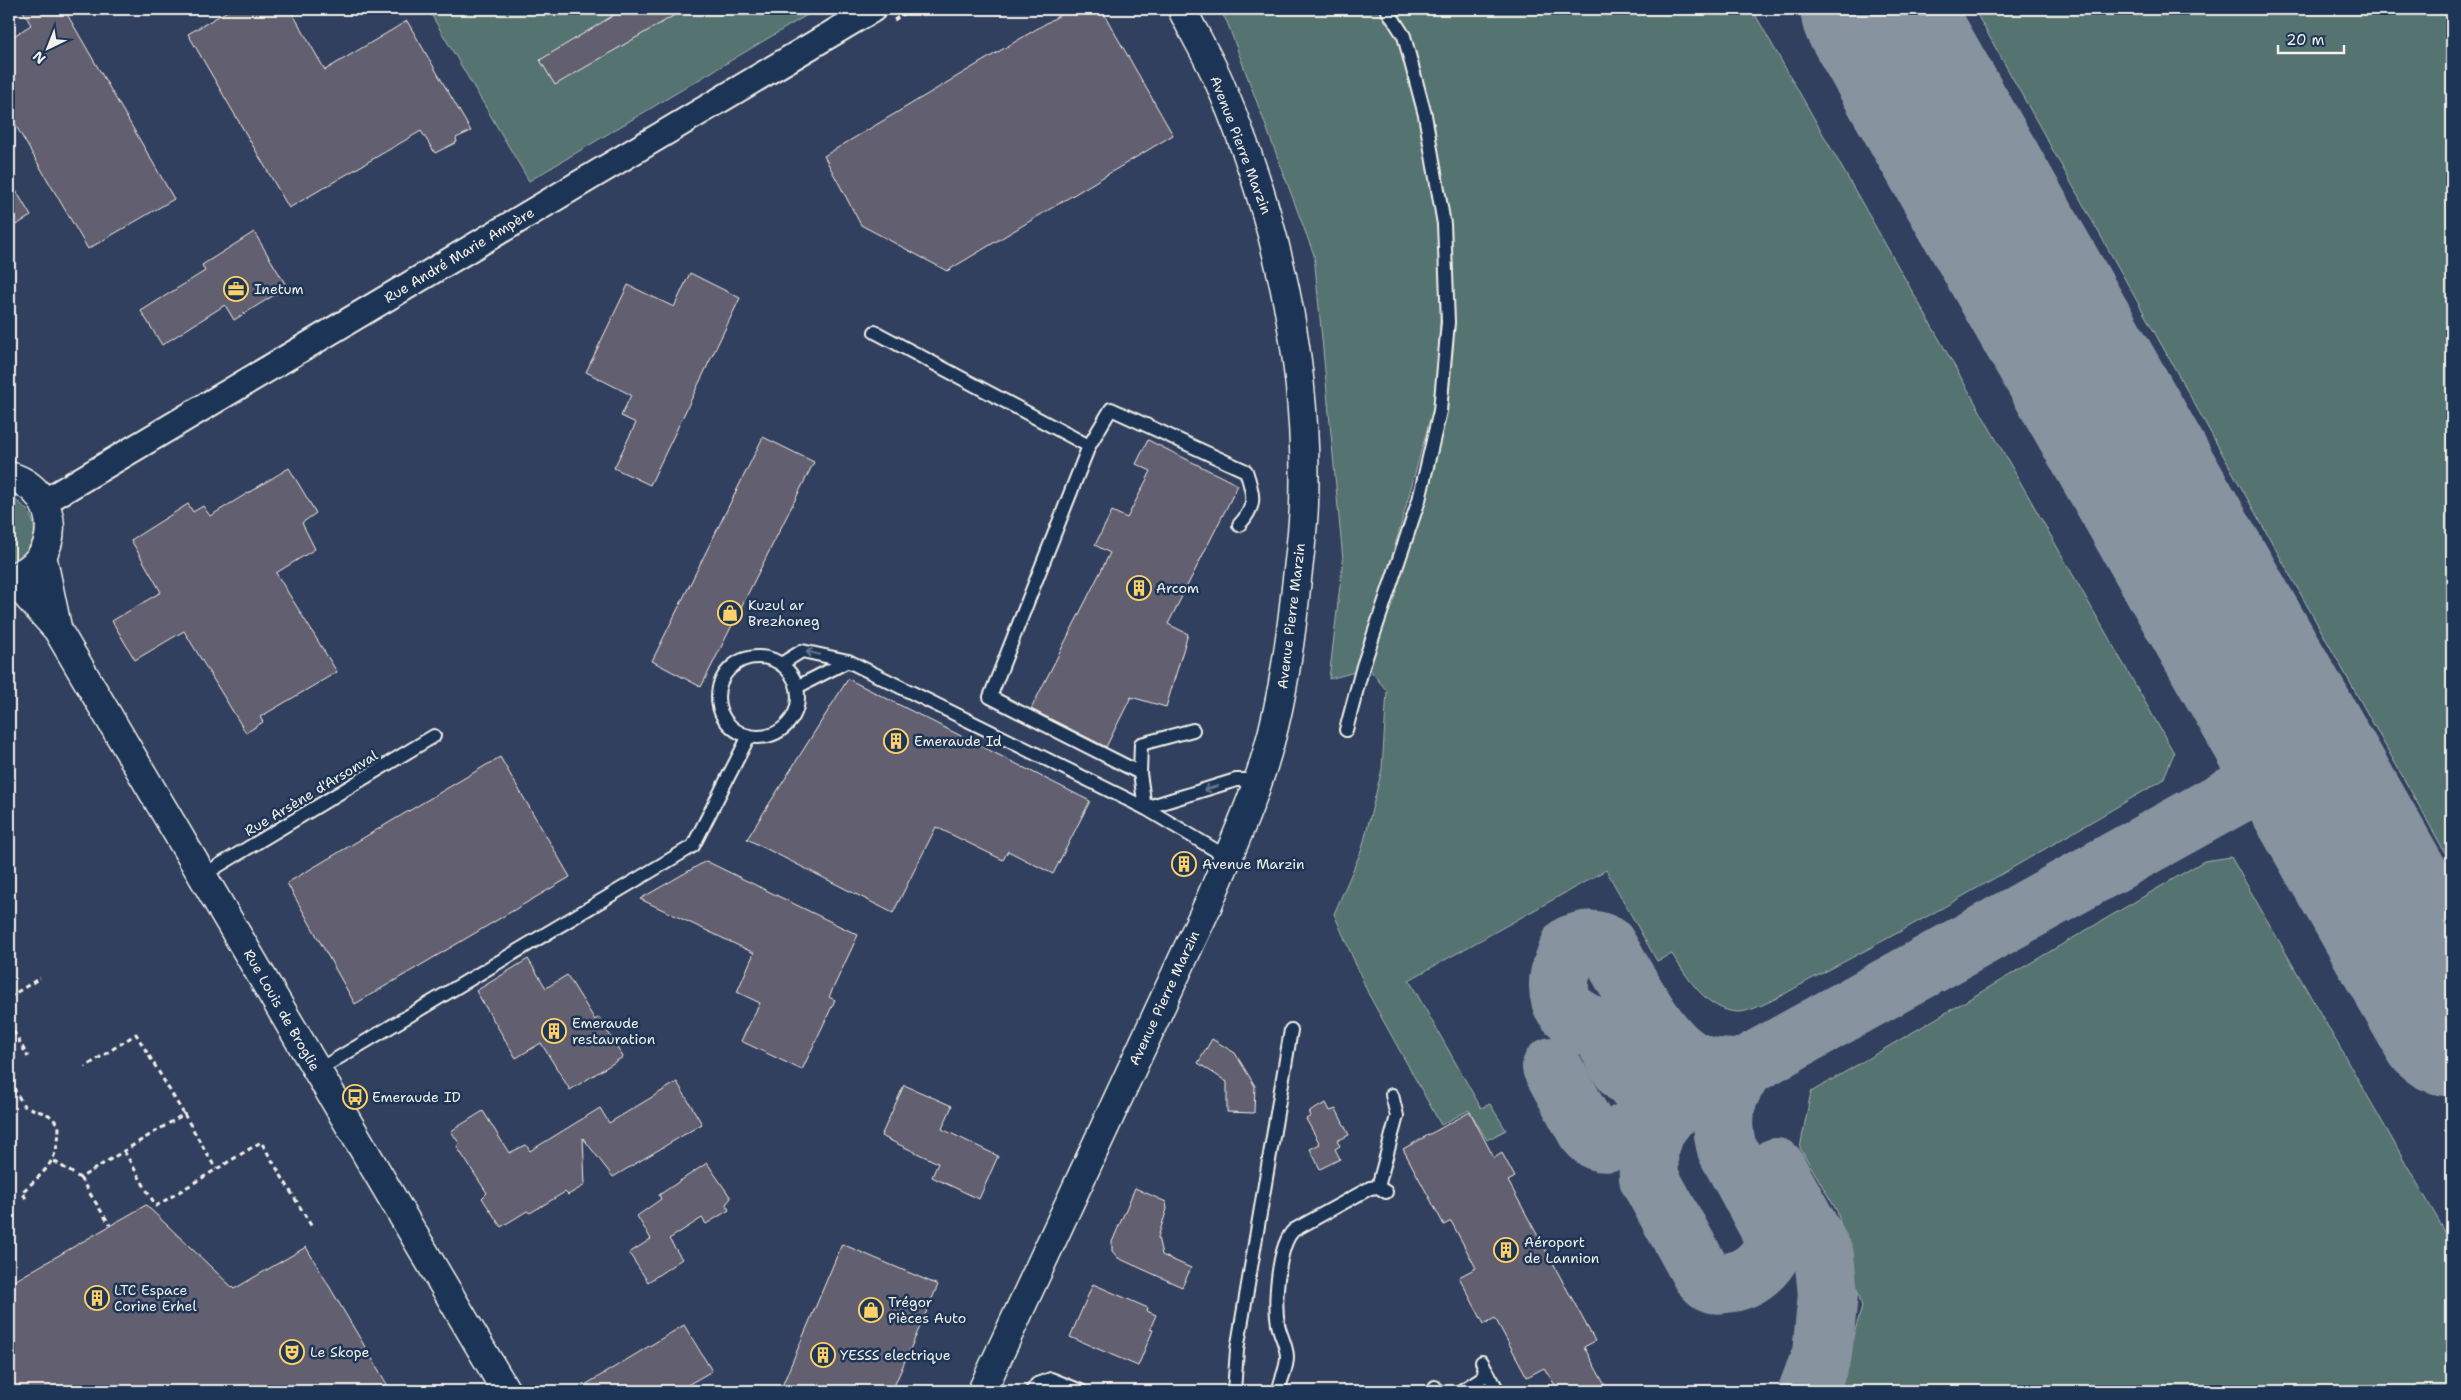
<svg xmlns="http://www.w3.org/2000/svg" width="2461" height="1400" font-family="'Shantell Sans',sans-serif">
  <style>
    .built { fill: #32415e }
    .green { fill: #557371; stroke: #a4b2ac }
    .lines { fill: none; stroke-linecap: round; stroke-linejoin: round }
    .taxiway { stroke: #8893a0; stroke-width: 60 }
    .runway { stroke: #8893a0; stroke-width: 149 }
    .building { fill: #625e6f; stroke: #f4f1e8 }
    .lane-casing { stroke: #f4f1e8; stroke-width: 16 }
    .street-casing { stroke: #f4f1e8; stroke-width: 29 }
    .secondary-casing { stroke: #f4f1e8; stroke-width: 31 }
    .path { stroke: #f4f1e8; stroke-width: 3; stroke-dasharray: 5 4; stroke-linecap: butt }
    .lane { stroke: #1d3557; stroke-width: 12 }
    .street { stroke: #1d3557; stroke-width: 25 }
    .secondary { stroke: #1d3557; stroke-width: 28 }
    .oneway { stroke: #68778a }
    .labels { text-anchor: middle; dominant-baseline: central; stroke-width: 5; stroke-linejoin: round; paint-order: stroke }
    .street-label { font-size: 14px; fill: #f4f1e8; stroke: #1d3557 }
    .poi-label { font-size: 14px; fill: #f4f1e8; stroke: #1d3557; text-anchor: start }
  </style>
  <rect width="100%" height="100%" fill="#1d3557"/>
  <filter id="ink" filterUnits="userSpaceOnUse"><feTurbulence type="fractalNoise" baseFrequency=".02" numOctaves="2"/><feDisplacementMap in="SourceGraphic" scale="10" xChannelSelector="R" yChannelSelector="G"/><feConvolveMatrix kernelMatrix="1 2 1 2 8 2 1 2 1" color-interpolation-filters="sRGB"/></filter>
  <g filter="url(#ink)">
    <rect class="built" x="9" y="9" width="2443" height="1382"/>
    <g class="green">
      <polygon points="428,9 817,9 529,181"/>
      <polygon points="1219,9 1385,9 1403,48 1431,164 1442,281 1436,397 1392,557 1355,672 1329,679 1343,560 1314,255 1227,22"/>
      <path d="M1399 9H1752L2174 753 2163 780C2049 846 1935 915 1817 976 1799 985 1757 1012 1738 1012 1707 1011 1687 977 1672 954L1657 961 1606 870 1409 980 1481 1108 1490 1104 1506 1130 1487 1140 1469 1110 1441 1125 1369 995 1334 914 1362 849 1382 769 1387 691 1369 669 1444 418 1453 308 1442 169 1418 70 1397 10Z"/>
      <polygon points="1974,9 2452,9 2452,865"/>
      <path d="M9 497C42 511 43 548 9 562Z"/>
      <polygon points="2231,857 2452,1244 2452,1391 1837,1391 1862,1307 1837,1211 1800,1148 1811,1092 2204,861"/>
    </g>
    <g class="lines">
      <g class="taxiway">
        <path d="M2248 788C2277 755 2277 741 2268 700"/>
        <path d="M1552 1067 1587 1131C1596 1142 1601 1144 1614 1140L1680 1103"/>
        <path d="M1743 1069C1725 1096 1718 1117 1727 1149L1775 1238C1772 1263 1748 1282 1724 1283 1719 1284 1713 1284 1709 1281 1706 1279 1703 1275 1701 1273L1649 1178 1648 1152 1656 1128 1669 1111 1689 1098 2248 788C2270 783 2295 780 2315 794 2323 800 2330 810 2336 817"/>
        <path d="M1689 1098C1660 1098 1634 1089 1618 1063 1612 1054 1609 1040 1601 1033 1589 1022 1566 1017 1561 1000 1555 979 1563 964 1571 945 1585 940 1593 938 1606 945 1628 980 1659 1048 1697 1063 1710 1069 1728 1069 1743 1069"/>
        <polyline points="1776,1168 1824,1256 1828,1294 1822,1354 1808,1391"/>
      </g>
      <polyline class="runway" points="1875,9 2452,1022"/>
    </g>
    <g class="building">
      <polygon points="22,9 64,9 174,199 88,249 9,114 9,39 31,25"/>
      <polygon points="231,9 290,9 325,70 407,21 471,131 456,138 457,142 435,153 421,131 289,208 188,34"/>
      <polygon points="624,9 685,9 555,85 540,60"/>
      <polygon points="1070,9 1101,9 1173,135 947,271 861,225 824,156"/>
      <polygon points="9,179 31,216 9,229"/>
      <polygon points="254,232 287,287 234,320 225,305 162,345 141,311 205,271 202,265"/>
      <polygon points="690,273 740,298 650,485 614,468 636,423 621,416 631,395 586,372 628,285 674,307"/>
      <polygon points="763,437 814,462 701,687 652,661"/>
      <polygon points="1148,440 1238,485 1168,624 1188,634 1166,707 1131,697 1106,747 1031,709 1110,553 1095,545 1112,511 1127,518 1151,471 1136,464"/>
      <polygon points="289,468 316,513 302,523 315,549 276,573 337,672 260,717 263,722 246,733 184,631 135,660 112,621 161,592 131,540 188,504 193,512 203,506 210,516"/>
      <polygon points="848,679 1090,801 1053,874 1008,851 1003,860 936,827 893,913 747,839"/>
      <polygon points="500,757 570,877 355,1004 287,883"/>
      <polygon points="706,861 858,935 829,997 835,1000 802,1070 741,1041 760,1003 737,992 754,953 640,899"/>
      <polygon points="528,959 546,988 567,975 595,1020 599,1017 623,1057 570,1090 541,1043 516,1058 476,991"/>
      <polygon points="1212,1039 1235,1053 1255,1086 1254,1113 1227,1112 1227,1082 1198,1063"/>
      <polygon points="677,1082 702,1124 613,1177 583,1138 585,1185 568,1195 565,1192 530,1213 527,1211 501,1227 482,1198 487,1193 457,1147 459,1143 451,1131 483,1111 509,1153 526,1145 530,1151 600,1108 609,1123"/>
      <polygon points="904,1085 952,1106 942,1129 998,1156 979,1199 932,1177 938,1163 881,1136"/>
      <polygon points="1326,1103 1330,1111 1336,1109 1349,1135 1337,1141 1340,1146 1335,1149 1340,1159 1320,1169 1310,1149 1320,1144 1306,1119 1311,1116 1309,1112"/>
      <polygon points="1470,1112 1494,1158 1502,1153 1515,1177 1508,1181 1595,1341 1584,1347 1608,1391 1559,1391 1544,1368 1527,1377 1495,1318 1484,1324 1459,1277 1476,1268 1451,1221 1444,1225 1403,1149"/>
      <polygon points="707,1163 731,1198 726,1204 729,1210 706,1224 702,1218 669,1239 682,1259 648,1282 629,1253 651,1239 637,1216 661,1199 659,1195"/>
      <polygon points="1135,1188 1166,1202 1167,1209 1158,1237 1162,1255 1191,1268 1182,1287 1118,1258 1112,1251 1112,1242"/>
      <polygon points="146,1205 234,1289 306,1247 391,1391 9,1391 9,1284"/>
      <polygon points="842,1244 938,1285 892,1391 780,1391"/>
      <polygon points="1093,1284 1148,1308 1147,1311 1156,1315 1150,1329 1153,1330 1138,1366 1070,1337"/>
      <polygon points="684,1325 712,1371 677,1391 575,1391"/>
    </g>
    <g class="lines">
      <defs>
        <g id="lane">
          <path d="M875 332 1089 446 1111 409 1246 471C1254 495 1257 506 1239 525"/>
          <polyline points="1089,446 990,697 1140,773"/>
          <circle cx="758" cy="697" r="40"/>
          <polyline points="781,664 802,651 848,661 1145,808 1227,857"/>
          <polyline points="797,687 848,661"/>
          <polyline points="1346,730 1363,666 1419,500 1440,411 1448,322 1444,224 1425,115 1404,36 1388,11 1391,9"/>
          <polyline points="1145,808 1140,773 1141,744 1193,730"/>
          <polyline points="1145,808 1236,780 1259,780"/>
          <polyline points="203,875 434,736"/>
          <polyline points="318,1070 693,846 749,736"/>
          <polyline points="1378,1187 1397,1116 1392,1095"/>
          <polyline points="1484,1366 1498,1391"/>
          <polyline points="1435,1387 1437,1391"/>
          <polyline points="1032,1391 1037,1384 1051,1379 1081,1391"/>
          <polyline points="1234,1391 1237,1350 1291,1030"/>
          <path d="M1279 1391C1280 1379 1287 1370 1287 1357 1287 1346 1280 1335 1278 1324 1274 1303 1278 1244 1294 1230L1370 1188 1378 1187 1386 1192"/>
          <polyline points="1461,1391 1483,1377 1485,1369 1482,1362"/>
        </g>
        <polyline id="street" points="44,502 873,9"/>
        <g id="secondary">
          <path d="M9 476C63 491 64 564 9 578"/>
          <polyline points="42,555 57,627"/>
          <polyline points="11,578 57,629 506,1391"/>
          <path d="M982 1391 1207 907C1224 865 1244 823 1258 781 1280 719 1289 653 1296 588 1299 560 1303 532 1304 504 1309 360 1276 215 1220 84 1209 58 1194 34 1182 9"/>
        </g>
      </defs>
      <use href="#lane" class="lane-casing"/>
      <use href="#street" class="street-casing"/>
      <use href="#secondary" class="secondary-casing"/>
      <g class="path">
        <polyline points="894,20 912,9"/>
        <polyline points="9,997 40,978"/>
        <polyline points="9,1023 28,1057"/>
        <path d="M9 1080 24 1106 49 1115 59 1125C59 1160 47 1170 22 1192L27 1200"/>
        <polyline points="184,1114 216,1169"/>
        <polyline points="124,1151 156,1206 261,1142 312,1227"/>
        <polyline points="54,1161 80,1178 184,1114 136,1034 85,1067"/>
        <polyline points="80,1178 110,1225"/>
      </g>
      <use href="#lane" class="lane"/>
      <use href="#street" class="street"/>
      <use href="#secondary" class="secondary"/>
    </g>
    <defs><path id="oneway-shaft" d="M-6 0H5M1.5-3L5.5 0L1.5 3" fill="none" stroke-width="1.6" stroke-linecap="round" stroke-linejoin="round" transform="scale(1.25)"/></defs>
    <g class="oneway">
      <use href="#oneway-shaft" transform="translate(813 653) rotate(-167)"/>
      <use href="#oneway-shaft" transform="translate(1211 788) rotate(163)"/>
    </g>
  </g>
  <defs>
    <symbol id="office-ring" viewBox="-11 -11 22 22"><circle r="9.5" fill="#1d3557" stroke="#ffd166" stroke-width="1.5"/><path d="M-6-3h4V-5.5h4V-3h4V5H-6ZM-1-4.5V-3h2v-1.5ZM-6 0V1H6V0Z" fill="#ffd166"/></symbol>
    <symbol id="building-ring" viewBox="-11 -11 22 22"><circle r="9.5" fill="#1d3557" stroke="#ffd166" stroke-width="1.5"/><path d="M-4-6H4V6H1V3H-1V6H-4ZM-2.5-4.3h1.7v1.8h-1.7ZM.8-4.3h1.7v1.8H.8ZM-2.5-1h1.7V.8h-1.7ZM.8-1h1.7V.8H.8Z" fill="#ffd166"/></symbol>
    <symbol id="shop-ring" viewBox="-11 -11 22 22"><circle r="9.5" fill="#1d3557" stroke="#ffd166" stroke-width="1.5"/><path d="M-5-2.5h2.3a2.7 3.5 0 0 1 5.4 0H5L5.5 6h-11ZM-1.5-2.5h3a1.5 2.3 0 0 0-3 0Z" fill="#ffd166"/></symbol>
    <symbol id="bus-ring" viewBox="-11 -11 22 22"><circle r="9.5" fill="#1d3557" stroke="#ffd166" stroke-width="1.5"/><path d="M-5-6H5V4H4V6H2V4H-2V6H-4V4H-5ZM-3.5-4V0h7V-4ZM-3.5 1.2v1.5H-2V1.2ZM2 1.2v1.5H3.5V1.2Z" fill="#ffd166"/></symbol>
    <symbol id="theatre-ring" viewBox="-11 -11 22 22"><circle r="9.5" fill="#1d3557" stroke="#ffd166" stroke-width="1.5"/><path d="M-5-5.5Q0-4 5-5.5V0Q5 5 0 6Q-5 5-5 0ZM-3.3-2.5H-1v1.5H-3.3ZM1-2.5H3.3v1.5H1ZM-2.8 1Q0 5.5 2.8 1Z" fill="#ffd166"/></symbol>
  </defs>
  <g fill-rule="evenodd">
    <use href="#office-ring" x="222" y="275" width="28" height="28"/>
    <use href="#building-ring" x="1125" y="574" width="28" height="28"/>
    <use href="#shop-ring" x="716" y="599" width="28" height="28"/>
    <use href="#building-ring" x="882" y="727" width="28" height="28"/>
    <use href="#building-ring" x="1170" y="850" width="28" height="28"/>
    <use href="#building-ring" x="540" y="1017" width="28" height="28"/>
    <use href="#bus-ring" x="341" y="1083" width="28" height="28"/>
    <use href="#building-ring" x="1492" y="1236" width="28" height="28"/>
    <use href="#building-ring" x="83" y="1284" width="28" height="28"/>
    <use href="#shop-ring" x="857" y="1296" width="28" height="28"/>
    <use href="#theatre-ring" x="278" y="1338" width="28" height="28"/>
    <use href="#building-ring" x="809" y="1341" width="28" height="28"/>
  </g>
  <g class="labels">
    <g class="street-label">
      <text transform="translate(1241 145) rotate(69)">Avenue Pierre Marzin</text>
      <text transform="translate(459 255) rotate(-31)">Rue André Marie Ampère</text>
      <text transform="translate(1291 616) rotate(-83)">Avenue Pierre Marzin</text>
      <text transform="translate(311 793) rotate(-31)">Rue Arsène d'Arsonval</text>
      <text transform="translate(1164 998) rotate(-65)">Avenue Pierre Marzin</text>
      <text transform="translate(282 1010) rotate(60)">Rue Louis de Broglie</text>
    </g>
    <g class="poi-label">
      <text x="254" y="289">Inetum</text>
      <text x="1156" y="588">Arcom</text>
      <text x="748" y="605">Kuzul ar<tspan x="748" dy="16">Brezhoneg</tspan></text>
      <text x="914" y="741">Emeraude Id</text>
      <text x="1202" y="864">Avenue Marzin</text>
      <text x="572" y="1023">Emeraude<tspan x="572" dy="16">restauration</tspan></text>
      <text x="372" y="1097">Emeraude ID</text>
      <text x="1524" y="1242">Aéroport<tspan x="1524" dy="16">de Lannion</tspan></text>
      <text x="114" y="1290">LTC Espace<tspan x="114" dy="16">Corine Erhel</tspan></text>
      <text x="888" y="1302">Trégor<tspan x="888" dy="16">Pièces Auto</tspan></text>
      <text x="310" y="1352">Le Skope</text>
      <text x="840" y="1355">YESSS electrique</text>
    </g>
  </g>
  <rect width="2461" height="1400" fill="none" stroke="#1d3557" stroke-width="30"/>
  <rect x="15" y="15" width="2431" height="1370" fill="none" stroke="#f4f1e8" stroke-width="2" filter="url(#ink)"/>
  <g transform="translate(48 48) rotate(223)" stroke="#1d3557" stroke-width="4" paint-order="stroke">
  <path d="M0-4L9 19L0 12L-9 19Z" fill="#f4f1e8"/>
  <text y="-8" font-size="14" font-weight="bold" text-anchor="middle" fill="#f4f1e8">N</text>
  </g>
  <path d="M2278 45v8h66v-8" fill="none" stroke="#f4f1e8" stroke-width="2.5"/>
  <text x="2286" y="45" font-size="15" fill="#f4f1e8" stroke="#1d3557" stroke-width="4" paint-order="stroke">20 m</text>
</svg>
